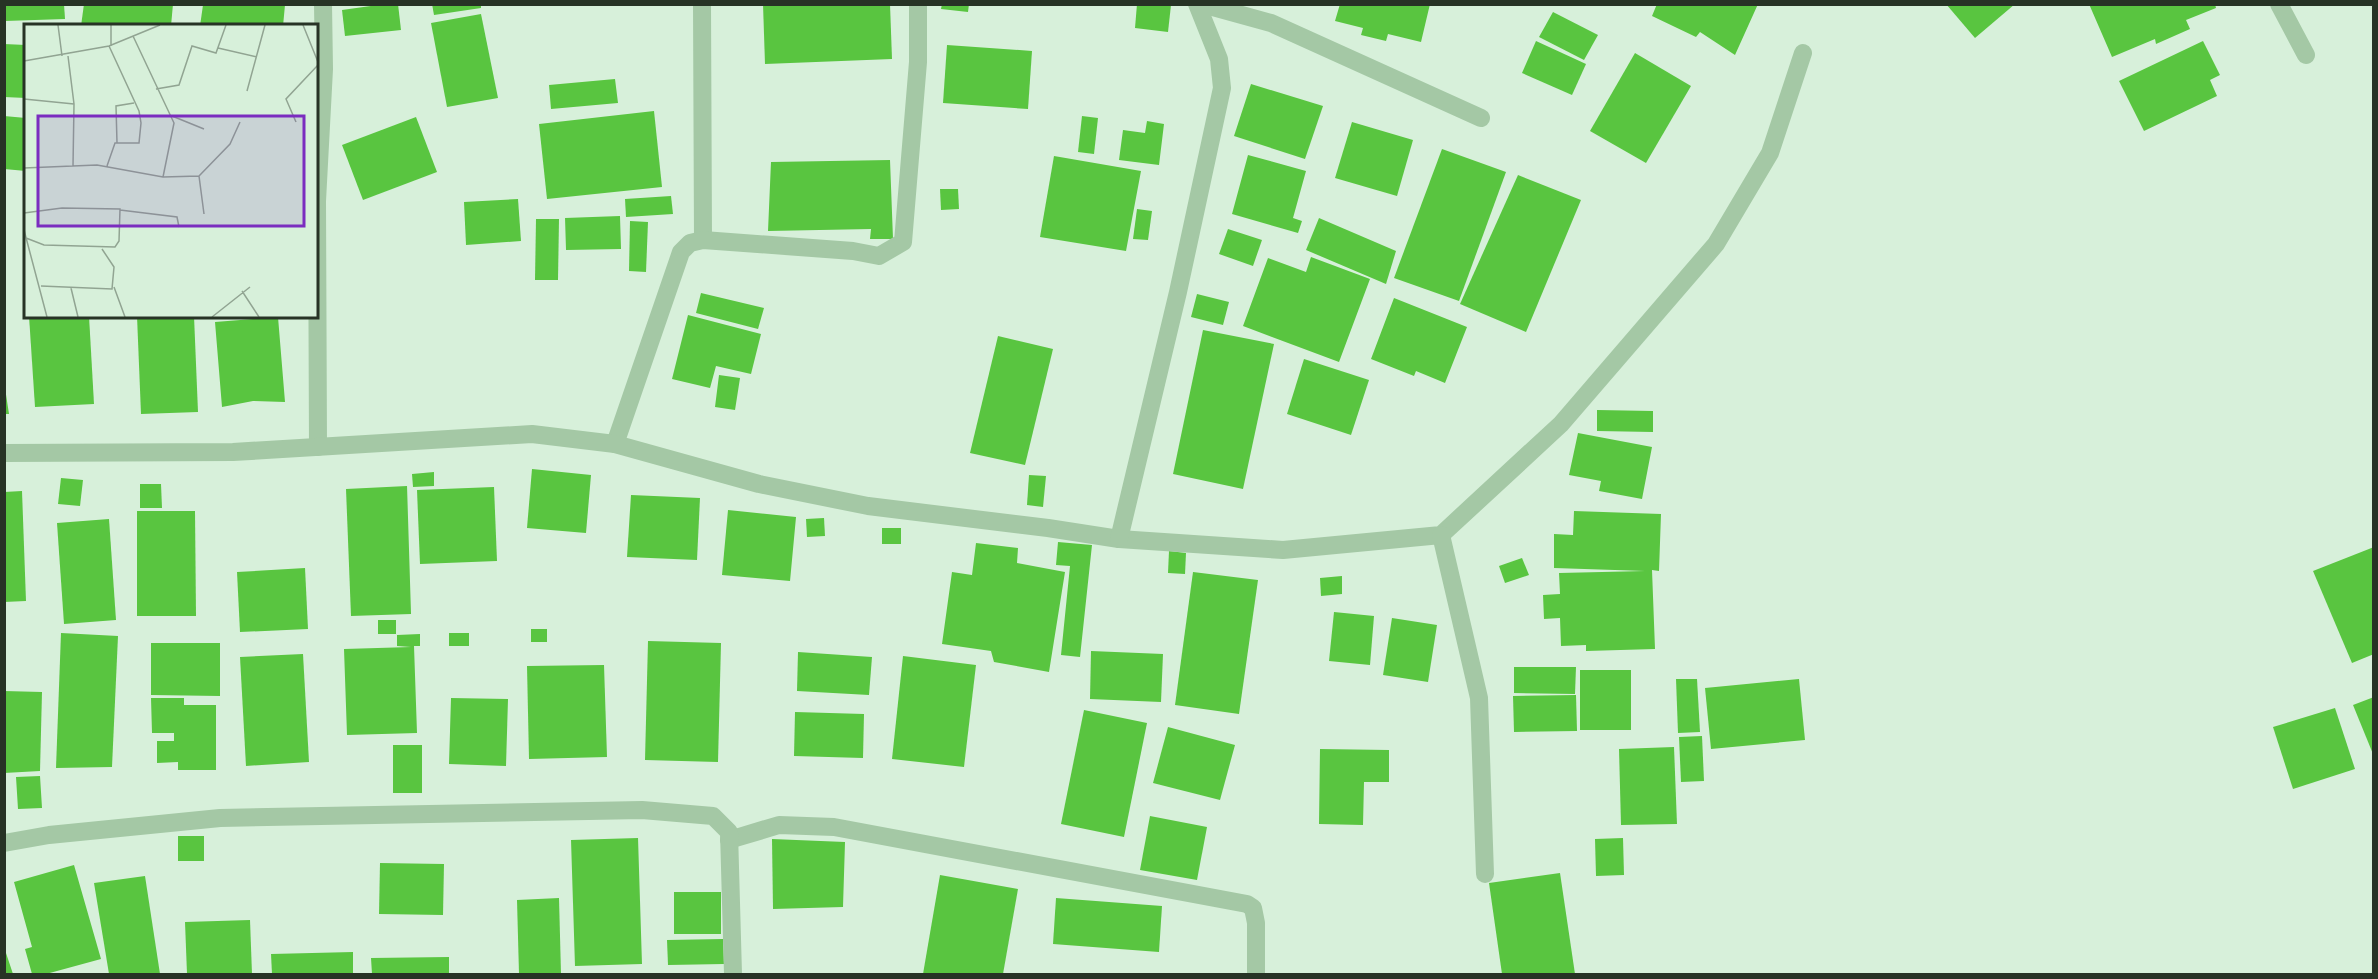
<svg xmlns="http://www.w3.org/2000/svg" width="2378" height="979" font-family="Mulish,sans-serif">
  <style>
    .building { fill: #59c540 }
    .lines { fill: none; stroke-linecap: round; stroke-linejoin: round }
    .minor { stroke: #a4c8a5; stroke-width: 18 }
    .inset-road { fill: none; stroke: #91a492; stroke-width: 1.5 }
    .view { fill: #7b2cbf; fill-opacity: 0.15; stroke: #7b2cbf; stroke-width: 3 }
    .inset-edge { fill: none; stroke: #273325; stroke-width: 3 }
  </style>
  <rect width="100%" height="100%" fill="#d7f0da"/>
  <g class="building">
    <polygon points="5,4 64,4 65,19 5,21"/>
    <polygon points="84,4 173,4 171,26 81,26"/>
    <polygon points="385,4 398,4 401,30 345,36 342,10"/>
    <polygon points="432,4 481,4 481,8 434,15"/>
    <polygon points="763,4 890,4 892,59 765,64"/>
    <polygon points="942,4 969,4 968,12 941,9"/>
    <polygon points="1137,4 1171,5 1168,32 1135,28"/>
    <polygon points="1340,4 1430,4 1421,42 1388,34 1386,41 1361,35 1363,28 1335,21"/>
    <polygon points="1657,4 1758,4 1735,55 1700,32 1696,37 1652,16"/>
    <polygon points="1946,4 2015,4 1975,38"/>
    <polygon points="2089,4 2215,4 2216,8 2186,20 2190,29 2156,44 2155,39 2112,57"/>
    <polygon points="203,5 285,5 283,26 200,26"/>
    <polygon points="1553,12 1598,35 1584,60 1539,37"/>
    <polygon points="481,14 498,98 447,107 431,23"/>
    <polygon points="1536,41 1586,64 1572,95 1522,73"/>
    <polygon points="2203,41 2220,75 2210,80 2217,96 2144,131 2119,81"/>
    <polygon points="4,44 26,45 26,98 4,97"/>
    <polygon points="947,45 1032,51 1028,109 943,103"/>
    <polygon points="1635,53 1691,86 1646,163 1590,131"/>
    <polygon points="615,79 618,103 551,109 549,85"/>
    <polygon points="1251,84 1323,106 1305,159 1234,136"/>
    <polygon points="654,111 662,187 547,199 539,124"/>
    <polygon points="4,116 26,118 26,171 4,169"/>
    <polygon points="1082,116 1098,118 1094,154 1078,152"/>
    <polygon points="416,117 437,172 363,200 342,145"/>
    <polygon points="1147,121 1164,124 1159,165 1119,160 1123,130 1145,133"/>
    <polygon points="1352,122 1413,140 1397,196 1335,178"/>
    <polygon points="1442,149 1506,172 1459,301 1394,278"/>
    <polygon points="1248,155 1306,171 1293,218 1302,221 1298,233 1232,214"/>
    <polygon points="1054,156 1141,171 1126,251 1040,237"/>
    <polygon points="890,160 893,239 870,239 871,229 768,231 771,162"/>
    <polygon points="1518,175 1581,200 1526,332 1460,304"/>
    <polygon points="940,189 958,189 959,209 941,210"/>
    <polygon points="671,196 673,214 626,217 625,199"/>
    <polygon points="518,199 521,241 466,245 464,202"/>
    <polygon points="1137,209 1152,211 1148,240 1133,239"/>
    <polygon points="620,216 621,249 566,250 565,218"/>
    <polygon points="1319,218 1396,251 1386,284 1306,250"/>
    <polygon points="536,219 559,219 558,280 535,280"/>
    <polygon points="630,221 648,222 646,272 629,271"/>
    <polygon points="1228,229 1262,240 1253,266 1219,254"/>
    <polygon points="1311,257 1370,279 1339,362 1243,326 1268,258 1306,272"/>
    <polygon points="701,293 764,308 758,329 696,313"/>
    <polygon points="1197,294 1229,302 1223,325 1191,317"/>
    <polygon points="1394,298 1467,327 1445,383 1416,371 1414,376 1371,359"/>
    <polygon points="688,315 761,334 751,374 716,366 710,388 672,379"/>
    <polygon points="29,316 89,316 94,404 35,407"/>
    <polygon points="137,316 194,316 198,412 141,414"/>
    <polygon points="278,317 285,402 253,401 222,407 215,322"/>
    <polygon points="1203,330 1274,344 1243,489 1173,474"/>
    <polygon points="998,336 1053,349 1025,465 970,453"/>
    <polygon points="1304,359 1369,380 1351,435 1287,414"/>
    <polygon points="719,375 740,378 735,410 715,407"/>
    <polygon points="5,388 9,414 5,414"/>
    <polygon points="1597,410 1653,411 1653,432 1597,431"/>
    <polygon points="1578,433 1652,447 1642,499 1599,491 1601,481 1569,475"/>
    <polygon points="532,469 591,475 586,533 527,528"/>
    <polygon points="434,472 434,486 413,487 412,474"/>
    <polygon points="1029,475 1046,476 1043,507 1027,505"/>
    <polygon points="61,478 83,480 80,506 58,504"/>
    <polygon points="140,484 161,484 162,508 140,508"/>
    <polygon points="407,486 411,614 351,616 346,489"/>
    <polygon points="494,487 497,561 420,564 417,490"/>
    <polygon points="22,491 26,601 4,602 4,492"/>
    <polygon points="631,495 700,498 697,560 627,557"/>
    <polygon points="728,510 796,517 790,581 722,575"/>
    <polygon points="137,511 195,511 196,616 137,616"/>
    <polygon points="1574,511 1661,514 1659,571 1652,570 1655,649 1586,651 1586,645 1561,646 1560,618 1544,619 1543,595 1560,594 1559,573 1645,571 1554,568 1554,534 1573,535"/>
    <polygon points="824,518 825,536 807,537 806,519"/>
    <polygon points="109,519 116,620 64,624 57,523"/>
    <rect x="882" y="528" width="19" height="16"/>
    <polygon points="1058,542 1092,545 1080,657 1061,655 1070,566 1056,565"/>
    <polygon points="976,543 1018,548 1017,563 1065,572 1049,672 994,662 991,651 942,644 952,572 972,575"/>
    <polygon points="2374,547 2374,654 2352,663 2313,571"/>
    <polygon points="1169,551 1186,553 1185,574 1168,573"/>
    <polygon points="1522,558 1529,575 1505,583 1499,566"/>
    <polygon points="305,568 308,629 240,632 237,572"/>
    <polygon points="1193,572 1258,580 1239,714 1175,705"/>
    <polygon points="1342,576 1342,594 1321,596 1320,578"/>
    <polygon points="1334,612 1374,616 1370,665 1329,661"/>
    <polygon points="1392,618 1437,625 1428,682 1383,675"/>
    <rect x="378" y="620" width="18" height="14"/>
    <rect x="531" y="629" width="16" height="13"/>
    <polygon points="61,633 118,636 112,767 56,768"/>
    <rect x="449" y="633" width="20" height="13"/>
    <polygon points="420,634 420,646 414,646 417,733 347,735 344,649 411,647 397,646 397,635"/>
    <polygon points="648,641 721,643 718,762 645,760"/>
    <polygon points="151,643 220,643 220,696 151,695"/>
    <polygon points="1091,651 1163,654 1161,702 1090,699"/>
    <polygon points="798,652 872,657 869,695 797,691"/>
    <polygon points="303,654 309,762 246,766 240,657"/>
    <polygon points="903,656 976,665 964,767 892,759"/>
    <polygon points="604,665 607,757 529,759 527,666"/>
    <polygon points="1514,667 1576,667 1575,694 1514,693"/>
    <rect x="1580" y="670" width="51" height="60"/>
    <polygon points="1676,679 1697,679 1700,732 1678,733"/>
    <polygon points="1799,679 1805,740 1711,749 1705,688"/>
    <polygon points="4,691 42,692 40,771 4,773"/>
    <polygon points="1576,695 1577,731 1514,732 1513,696"/>
    <polygon points="2374,697 2374,754 2373,754 2353,705"/>
    <polygon points="151,698 184,698 184,705 216,705 216,770 178,770 178,762 157,763 157,741 174,741 174,733 152,733"/>
    <polygon points="451,698 508,699 506,766 449,764"/>
    <polygon points="2335,708 2355,769 2293,789 2273,727"/>
    <polygon points="1084,710 1147,723 1124,837 1061,824"/>
    <polygon points="795,712 864,714 863,758 794,756"/>
    <polygon points="1168,727 1235,745 1220,800 1153,783"/>
    <polygon points="1702,736 1704,781 1681,782 1679,737"/>
    <rect x="393" y="745" width="29" height="48"/>
    <polygon points="1674,747 1677,824 1621,825 1619,749"/>
    <polygon points="1320,749 1389,750 1389,782 1364,782 1363,825 1319,824"/>
    <polygon points="40,776 42,808 18,809 16,777"/>
    <polygon points="1150,816 1207,827 1197,880 1140,870"/>
    <rect x="178" y="836" width="26" height="25"/>
    <polygon points="638,838 642,964 575,966 571,840"/>
    <polygon points="1623,838 1624,875 1596,876 1595,839"/>
    <polygon points="772,839 845,842 843,907 773,909"/>
    <polygon points="380,863 444,864 443,915 379,914"/>
    <polygon points="74,865 101,959 46,974 32,974 25,949 32,947 14,882"/>
    <polygon points="1560,873 1575,974 1502,974 1489,883"/>
    <polygon points="940,875 1018,889 1003,974 923,974"/>
    <polygon points="145,876 160,974 109,974 94,883"/>
    <rect x="674" y="892" width="47" height="42"/>
    <polygon points="559,898 561,974 519,974 517,900"/>
    <polygon points="1056,898 1162,906 1159,952 1053,944"/>
    <polygon points="250,920 252,974 187,974 185,922"/>
    <polygon points="723,939 724,964 668,965 667,940"/>
    <polygon points="5,950 13,974 4,974"/>
    <polygon points="353,952 353,974 272,974 271,954"/>
    <polygon points="449,957 449,974 372,974 371,958"/>
  </g>
  <g class="lines">
    <g class="minor">
      <polyline points="702,4 703,240"/>
      <polyline points="1202,4 1271,23 1481,118"/>
      <polyline points="2279,4 2306,55"/>
      <polyline points="615,444 681,252 690,243 703,240 853,251 879,256 903,242 918,62 918,4"/>
      <polyline points="318,447 317,201 324,69 323,4"/>
      <polyline points="4,453 233,452 532,434 615,444 759,484 868,506 1048,528 1119,539 1283,550 1441,535 1561,424 1716,244 1770,153 1803,53"/>
      <polyline points="1441,535 1479,698 1485,874"/>
      <polyline points="1119,539 1178,292 1222,88 1219,59 1197,4"/>
      <polyline points="729,840 779,825 834,827 1247,904 1253,908 1256,923 1256,974"/>
      <polyline points="4,843 49,835 220,818 642,810 713,816 729,832 733,974"/>
    </g>
  </g>
  <g transform="translate(24 24)">
    <rect width="294" height="294" fill="#d7f0da"/>
    <path class="inset-road" d="M34 1 38 32M87 1V22M279 1 294 38M109 12 150 99 139 153M194 24 233 33M44 32 50 80 49 142M0 37 85 22 136 1M132 65 155 61 168 22 192 29 202 1M223 67 241 1M0 75 50 80M148 92 180 105M272 98 262 75 294 41M93 119 92 82 110 79M83 142 91 119H115L117 99 115 87 85 22M0 144 73 141 139 153 175 152 206 120 216 98M175 152 180 190M96 186 153 193 155 203M0 189 38 184 96 185 95 217 91 223 20 221 2 214M0 206 23 293M17 262 88 265 90 243 78 225M90 263 101 293M47 264 54 293M218 267 235 293M188 293 226 263"/>
    <path class="view" d="M14 92H280V202H14Z"/>
    <rect width="294" height="294" class="inset-edge"/>
  </g>
  <rect width="2378" height="979" fill="none" stroke="#273325" stroke-width="12"/>
</svg>
